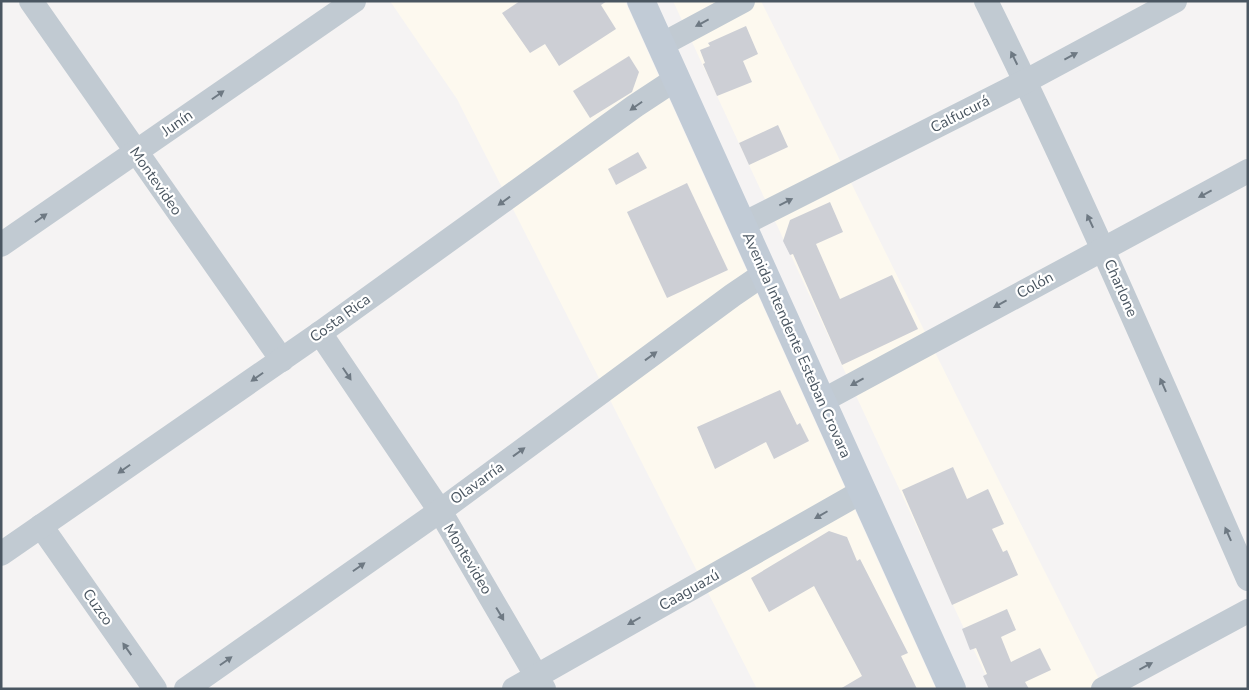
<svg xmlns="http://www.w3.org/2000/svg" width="1249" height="690" font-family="'Nunito Sans',sans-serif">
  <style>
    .commercial { fill: #fdf9ef }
    .building { fill: #cdcfd5 }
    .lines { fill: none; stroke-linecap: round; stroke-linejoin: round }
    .street { stroke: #c1cad2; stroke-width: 24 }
    .secondary { stroke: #c1cbd6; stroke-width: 28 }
    .oneway { fill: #6e7983 }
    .labels { text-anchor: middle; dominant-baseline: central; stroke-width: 4.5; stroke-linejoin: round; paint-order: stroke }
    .street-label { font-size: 15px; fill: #4a5661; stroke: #fff }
  </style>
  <rect width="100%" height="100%" fill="#f5f3f3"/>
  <g class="commercial">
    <polygon points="390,1 625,1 936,689 757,689 457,99"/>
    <polygon points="673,1 761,1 977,437 1104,689 992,689"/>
  </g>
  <g class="building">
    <polygon points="520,1 607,1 601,5 616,29 559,66 545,44 530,53 502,13"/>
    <polygon points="746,26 758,54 743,61 752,82 717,96 703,64 705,63 700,50 710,46 708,43"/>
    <polygon points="629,56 639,72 632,92 590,118 573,91"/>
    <polygon points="778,125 788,147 749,165 739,143"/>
    <polygon points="638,152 647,168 616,185 608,169"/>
    <polygon points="687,183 728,270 667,298 627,212"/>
    <polygon points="830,202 843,232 816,244 840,299 892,275 918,329 842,365 793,254 790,255 783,241 790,220"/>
    <polygon points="780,390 797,425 800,423 809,441 774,459 766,442 715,469 697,427"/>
    <polygon points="953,467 967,499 988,489 1004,524 992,529 1003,552 1007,550 1018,575 952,605 902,490"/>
    <polygon points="829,531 847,537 857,561 860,559 908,653 901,656 917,689 840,689 862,676 814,586 769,612 751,578"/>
    <polygon points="1007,609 1016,630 1001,637 1011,662 1040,648 1051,670 1025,682 1029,689 989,689 983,676 987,674 976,648 970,650 962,629"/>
  </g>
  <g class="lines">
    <g class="street">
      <polyline points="31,1 282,360"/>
      <path d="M986 1C1080 191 1163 385 1248 579"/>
      <polyline points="661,45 743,1"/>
      <polyline points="743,224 1026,81 1175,1"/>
      <polyline points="1,245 354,1"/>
      <polyline points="320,333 440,511 544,689"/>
      <polyline points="822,401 1248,171"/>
      <polyline points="41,526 155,689"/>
      <polyline points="1,554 320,333 635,106 676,79"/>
      <polyline points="186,689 440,511 733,295 764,274"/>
      <polyline points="514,689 863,491"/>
      <polyline points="1103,689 1248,611"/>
    </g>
    <polyline class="secondary" points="641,1 952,689"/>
  </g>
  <defs><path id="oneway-solid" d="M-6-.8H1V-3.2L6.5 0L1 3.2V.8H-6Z" transform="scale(1.25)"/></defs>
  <g class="oneway">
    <use href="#oneway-solid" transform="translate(702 23) rotate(152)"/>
    <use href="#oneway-solid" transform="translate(1071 56) rotate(-28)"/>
    <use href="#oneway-solid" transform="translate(1014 58) rotate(-116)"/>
    <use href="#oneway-solid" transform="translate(218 95) rotate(-35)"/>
    <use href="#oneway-solid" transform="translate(636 106) rotate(145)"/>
    <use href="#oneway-solid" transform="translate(1205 194) rotate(152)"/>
    <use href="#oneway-solid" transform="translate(504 201) rotate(144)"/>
    <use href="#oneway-solid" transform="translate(786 202) rotate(-27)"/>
    <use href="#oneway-solid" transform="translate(41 218) rotate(-35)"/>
    <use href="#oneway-solid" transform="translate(1090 221) rotate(-115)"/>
    <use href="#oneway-solid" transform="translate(1000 304) rotate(151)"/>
    <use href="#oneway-solid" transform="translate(651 356) rotate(-36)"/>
    <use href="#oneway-solid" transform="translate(347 374) rotate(56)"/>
    <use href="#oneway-solid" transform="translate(257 377) rotate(145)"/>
    <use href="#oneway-solid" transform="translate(857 382) rotate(151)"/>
    <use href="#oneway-solid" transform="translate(1163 385) rotate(-114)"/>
    <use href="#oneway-solid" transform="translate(519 452) rotate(-36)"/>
    <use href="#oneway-solid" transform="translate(124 469) rotate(145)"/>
    <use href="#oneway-solid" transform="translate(821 515) rotate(150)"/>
    <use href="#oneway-solid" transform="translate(1228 534) rotate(-114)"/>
    <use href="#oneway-solid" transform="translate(359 567) rotate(-35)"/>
    <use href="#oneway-solid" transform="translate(500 614) rotate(59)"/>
    <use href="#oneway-solid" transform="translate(634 621) rotate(150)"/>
    <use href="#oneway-solid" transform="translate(127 649) rotate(-125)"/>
    <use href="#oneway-solid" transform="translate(226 661) rotate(-35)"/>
    <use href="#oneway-solid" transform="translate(1146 666) rotate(-28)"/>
  </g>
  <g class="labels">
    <g class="street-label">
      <text transform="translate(960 114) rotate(-27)">Calfucurá</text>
      <text transform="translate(177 123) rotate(-35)">Junín</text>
      <text transform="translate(156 181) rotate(55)">Montevideo</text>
      <text transform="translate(1035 285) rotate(-29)">Colón</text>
      <text transform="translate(1121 288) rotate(66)">Charlone</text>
      <text transform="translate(340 318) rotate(-36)">Costa Rica</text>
      <text transform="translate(797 345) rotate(66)">Avenida Intendente Esteban Crovara</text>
      <text transform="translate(477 483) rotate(-36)">Olavarría</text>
      <text transform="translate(468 559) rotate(59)">Montevideo</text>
      <text transform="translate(689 590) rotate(-30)">Caaguazú</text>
      <text transform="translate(98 607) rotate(55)">Cuzco</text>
    </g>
  </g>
  <rect width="1249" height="690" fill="none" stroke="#4a5661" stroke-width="5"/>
</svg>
